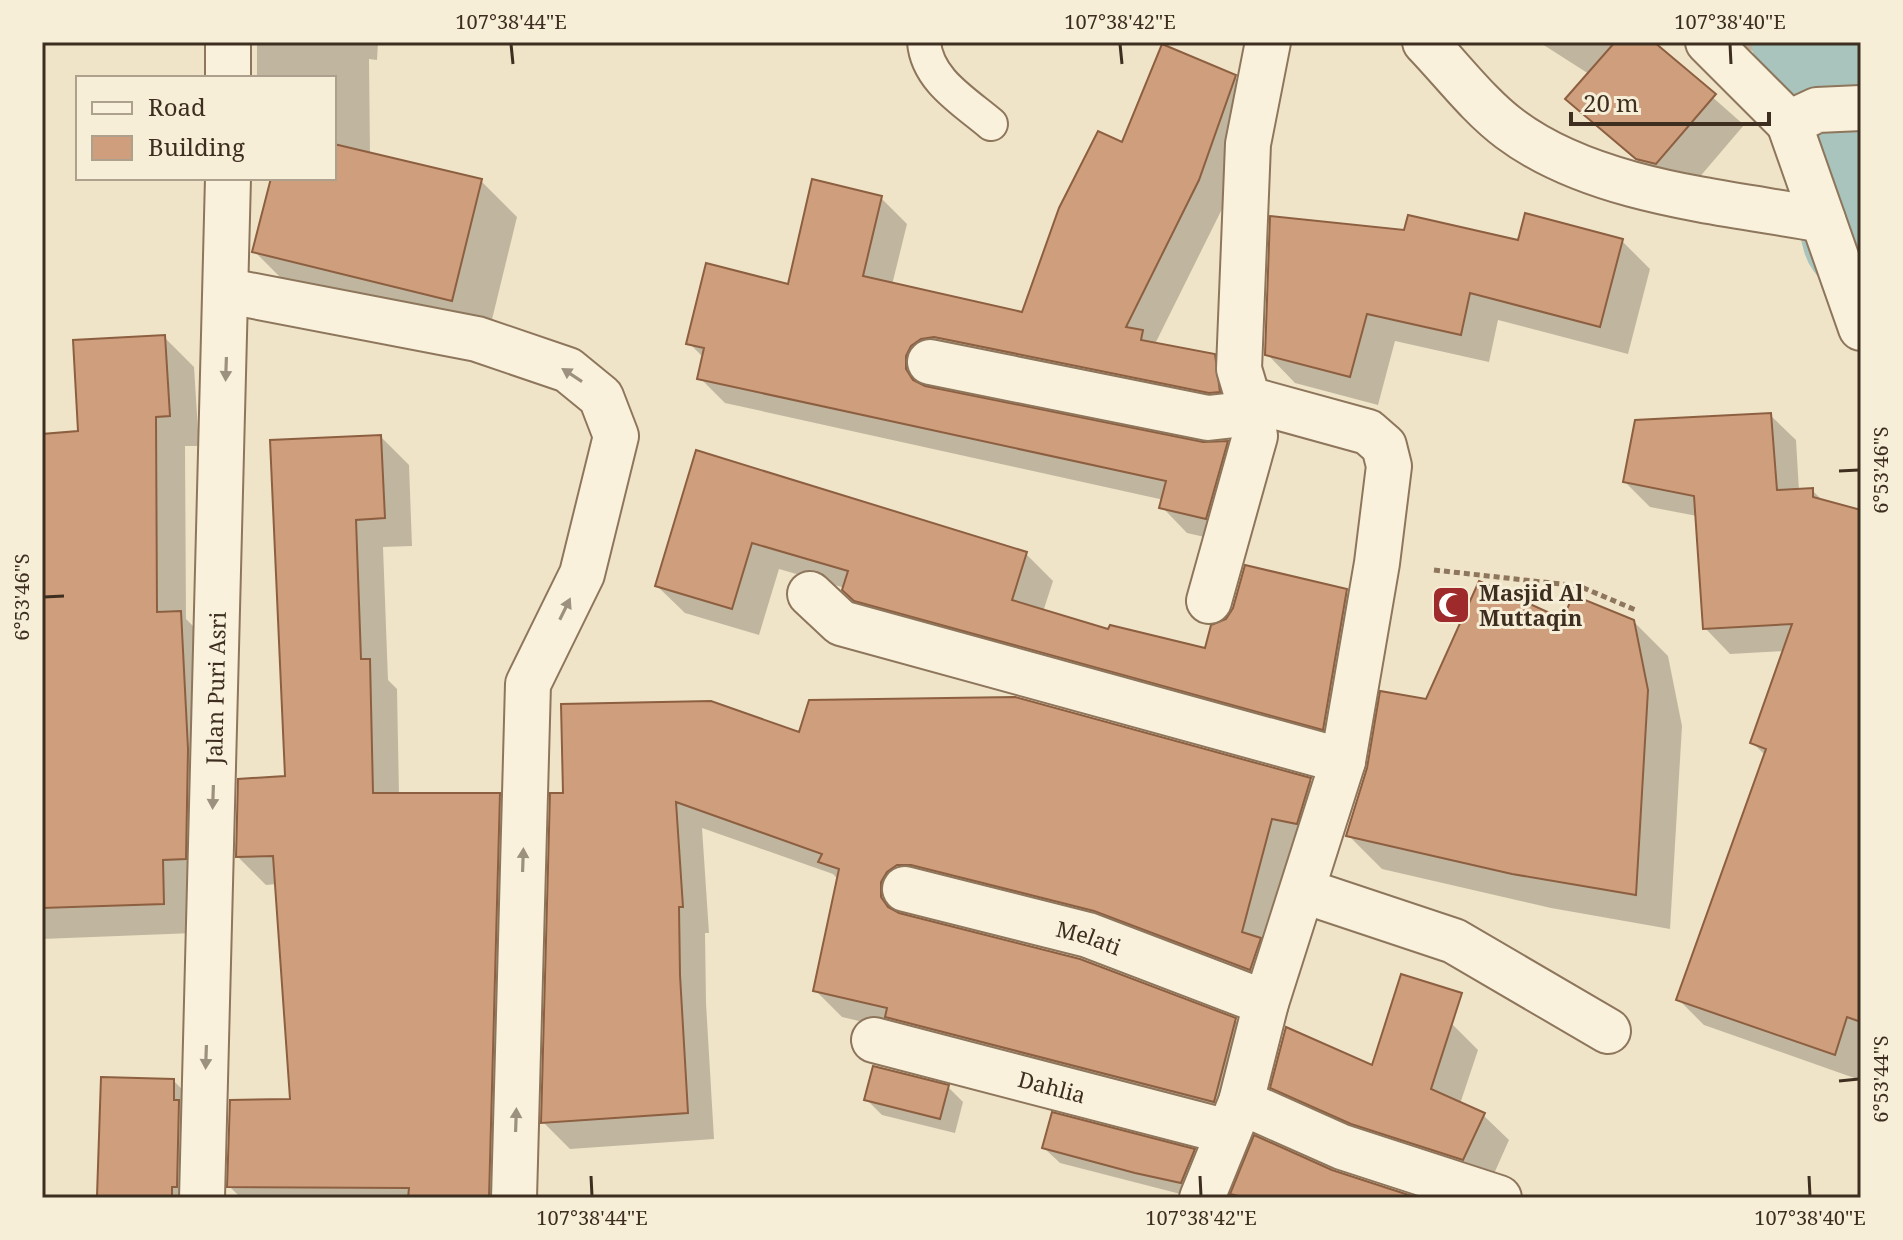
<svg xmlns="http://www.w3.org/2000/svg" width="1903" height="1240" font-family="'Noto Serif',serif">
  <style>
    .shadow { fill: #0003 }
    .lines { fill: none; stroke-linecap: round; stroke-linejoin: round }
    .river { stroke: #a9c4bc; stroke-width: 118 }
    .building { fill: #cf9f7d; stroke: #8d5f41; stroke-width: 2 }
    .service-casing { stroke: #8d765c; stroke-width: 36 }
    .minor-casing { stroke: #8d765c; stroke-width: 48 }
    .path { stroke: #8d765c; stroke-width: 5; stroke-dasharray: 6 4; stroke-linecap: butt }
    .service { stroke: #faf1dc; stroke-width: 32 }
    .minor { stroke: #faf1dc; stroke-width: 44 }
    .oneway { fill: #9c907e }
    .ticks { fill: none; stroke: #3d2e20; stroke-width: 3 }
    .labels { text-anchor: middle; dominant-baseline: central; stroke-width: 6; stroke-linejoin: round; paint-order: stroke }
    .poi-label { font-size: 22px; font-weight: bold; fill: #3d2e20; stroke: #f7eed8; text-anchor: start }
    .street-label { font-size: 22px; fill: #3d2e20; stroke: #f7eed8 }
    .neatline { fill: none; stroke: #3d2e20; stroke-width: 3 }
    .ticks-label { font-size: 20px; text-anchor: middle; fill: #3d2e20 }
  </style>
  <rect width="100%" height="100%" fill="#f0e4c8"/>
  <g class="shadow">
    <polygon points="257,42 378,42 377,60 369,59 370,155 481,181 517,217 488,336 291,288 255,252 273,178 334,178 334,78 257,78"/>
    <polygon points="1539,42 1650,42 1744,125 1686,193 1668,188 1568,99 1589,74"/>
    <polygon points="1725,42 1777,42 1780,57 1759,55 1745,47 1731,48"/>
    <polygon points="1235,77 1260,102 1224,205 1155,344 1214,355 1239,381 1244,417 930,384 931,390 1203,445 1227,443 1252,468 1231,543 1187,533 1162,507 1164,500 725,403 700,378 704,358 689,343 789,286 881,198 907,224 892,285 1023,315 1123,145"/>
    <polygon points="1406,232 1519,242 1622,241 1650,269 1628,354 1498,320 1489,362 1395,341 1378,405 1295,383 1267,354"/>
    <polygon points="164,337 194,367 199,446 185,446 186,619 210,643 194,933 42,939 42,436 81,433"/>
    <polygon points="1770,415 1796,440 1799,491 1812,490 1824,502 1861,512 1860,1080 1704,1025 1679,1000 1765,755 1753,743 1785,651 1730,654 1705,628 1697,516 1650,507 1625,482"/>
    <polygon points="381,437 409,465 412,546 383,547 388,680 397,689 399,795 499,795 527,823 517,1198 241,1198 229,1186 292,1101 277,884 266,885 238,857 287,778 272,442"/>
    <polygon points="697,452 1026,554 1053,581 1043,612 1110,631 1207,651 1346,591 1373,618 1350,756 883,627 845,588 779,569 759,635 685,613 657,586"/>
    <polygon points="1633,621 1668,656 1682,726 1670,929 1551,908 1382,869 1348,835 1427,701"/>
    <polygon points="800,735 1310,780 1337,807 1277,996 907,910 907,917 1235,1020 1262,1047 1241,1128 902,1031 842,1017 815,990 839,880 833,874 702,828 709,933 705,933 706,1003 714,1139 570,1149 543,1122 565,795"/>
    <polygon points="1451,1023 1478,1050 1460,1104 1483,1115 1509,1140 1489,1185 1299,1113 1273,1087 1373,1068"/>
    <polygon points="103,1079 174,1081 201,1109 205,1198 99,1198"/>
    <polygon points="948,1087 963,1102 955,1133 882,1115 867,1100"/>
    <polygon points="1044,1148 1194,1151 1209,1166 1196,1198 1060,1163"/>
  </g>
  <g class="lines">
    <polyline class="river" points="1811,42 1861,236"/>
  </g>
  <g class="building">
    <polygon points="1615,42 1654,42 1716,94 1656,164 1636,159 1565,99"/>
    <polygon points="1162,44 1236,75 1199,180 1126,327 1143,330 1141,340 1215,354 1220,392 1209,393 934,337 921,339 911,346 906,356 906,369 913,380 925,386 1203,442 1228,441 1206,519 1159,508 1166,481 697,379 704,348 686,344 706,263 788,284 812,179 882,196 863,276 1022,312 1059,208 1098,131 1122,142"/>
    <polygon points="334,144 482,179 452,301 252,252 271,178 334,178"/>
    <polygon points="1525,213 1623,239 1600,327 1470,293 1461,335 1367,314 1350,377 1265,355 1270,216 1404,230 1408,215 1518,240"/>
    <polygon points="165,335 170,416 156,417 157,612 181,611 188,749 186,859 163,860 164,904 42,908 42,434 78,431 73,340"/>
    <polygon points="1771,413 1777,490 1813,488 1813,497 1861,510 1861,1022 1847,1017 1835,1055 1676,1000 1766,749 1750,743 1792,624 1703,629 1694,496 1623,482 1635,420"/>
    <polygon points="381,435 385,518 356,520 361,659 370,659 373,793 500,793 489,1198 408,1198 409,1188 227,1187 230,1100 290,1099 273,856 236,857 238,779 285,776 270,440"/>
    <polygon points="696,450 1027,552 1012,600 1108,629 1110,625 1205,648 1211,625 1226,619 1233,608 1245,565 1347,589 1323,730 854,601 842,590 848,571 752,543 732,609 655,586"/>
    <polygon points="1479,581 1563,619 1573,595 1634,620 1648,690 1636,895 1512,874 1346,836 1367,768 1380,691 1426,699"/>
    <polygon points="1015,697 1311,778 1297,824 1272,819 1242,932 1261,938 1250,970 1094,911 911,865 897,865 887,872 881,882 881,897 888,907 899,913 1080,959 1236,1018 1214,1102 885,1017 887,1008 813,991 839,869 818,862 822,854 676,802 683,907 679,907 680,975 688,1113 541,1123 550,793 563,793 561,704 711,701 799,732 809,700"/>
    <polygon points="1401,974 1462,993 1431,1089 1485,1113 1463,1160 1351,1124 1270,1088 1286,1027 1372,1065"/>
    <polygon points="873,1066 949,1085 940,1119 864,1100"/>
    <polygon points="101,1077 174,1079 174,1100 179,1100 177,1187 172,1187 172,1198 97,1196"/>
    <polygon points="1052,1112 1195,1149 1181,1183 1135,1173 1042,1148"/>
    <polygon points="1254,1135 1332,1170 1418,1198 1247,1198 1230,1194"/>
  </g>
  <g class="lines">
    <defs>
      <path id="service" d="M924 42C927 80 964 101 991 124"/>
      <g id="minor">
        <path d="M1425 42C1452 70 1479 106 1510 129 1594 192 1724 202 1823 220"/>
        <polyline points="1708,42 1789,123 1817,110 1861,108"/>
        <polyline points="228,78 228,42"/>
        <polyline points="1789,123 1861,328"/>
        <polyline points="228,291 477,339 568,370 601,397 616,436 582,574 528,684 514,1198"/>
        <polyline points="930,362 1208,418 1244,414"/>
        <polyline points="810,594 841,623 1343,761"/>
        <polyline points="1209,601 1255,436 1252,419 1244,414 1248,399"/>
        <path id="s1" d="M905 889 1088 935 1266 1003"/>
        <polyline points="1304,891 1454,941 1608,1031"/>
        <path id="s2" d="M874 1040 1228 1132"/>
        <polyline points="1241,1102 1342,1147 1499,1198"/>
        <path id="s3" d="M202 1198 228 178"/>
        <polyline points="1202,1198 1241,1102 1266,1003 1343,761 1377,563 1389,466 1384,446 1368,432 1248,399 1239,369 1248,144 1268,42"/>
      </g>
    </defs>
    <use href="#service" class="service-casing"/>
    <use href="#minor" class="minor-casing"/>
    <polyline class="path" points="1434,570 1579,586 1638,611"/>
    <use href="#service" class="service"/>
    <use href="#minor" class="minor"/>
  </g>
  <defs><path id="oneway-solid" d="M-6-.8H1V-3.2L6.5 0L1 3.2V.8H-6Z" transform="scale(2)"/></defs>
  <g class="oneway">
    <use href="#oneway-solid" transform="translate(226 369) rotate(92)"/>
    <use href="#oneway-solid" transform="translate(572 375) rotate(-147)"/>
    <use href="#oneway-solid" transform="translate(565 609) rotate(-64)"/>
    <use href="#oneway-solid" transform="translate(213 797) rotate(92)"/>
    <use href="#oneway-solid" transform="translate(523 860) rotate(-88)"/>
    <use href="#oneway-solid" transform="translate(206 1057) rotate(92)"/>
    <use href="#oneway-solid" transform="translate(516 1120) rotate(-88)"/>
  </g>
  <path class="ticks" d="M511 44 513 64M1120 44 1122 64M1730 44 1731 64M1839 471 1859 470M44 597 64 596M1839 1081 1859 1079M591 1176 592 1196M1200 1176 1201 1196M1809 1176 1810 1196"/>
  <defs>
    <symbol id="mosque-square" viewBox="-11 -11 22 22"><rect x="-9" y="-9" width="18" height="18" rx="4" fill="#9e2a2b" stroke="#f7eed8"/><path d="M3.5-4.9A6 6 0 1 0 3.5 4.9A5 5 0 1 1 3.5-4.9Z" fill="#fff"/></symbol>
  </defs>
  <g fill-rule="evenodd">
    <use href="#mosque-square" x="1429" y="583" width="44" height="44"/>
  </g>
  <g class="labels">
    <g class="poi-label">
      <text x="1479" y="592">Masjid Al<tspan x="1479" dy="25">Muttaqin</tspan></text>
    </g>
    <g class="street-label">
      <text stroke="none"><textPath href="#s3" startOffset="510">Jalan Puri Asri</textPath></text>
      <text stroke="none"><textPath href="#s1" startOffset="190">Melati</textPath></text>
      <text stroke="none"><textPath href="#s2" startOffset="184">Dahlia</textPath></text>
    </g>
  </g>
  <rect width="1903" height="1240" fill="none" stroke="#f7eed8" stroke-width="88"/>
  <rect x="76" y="76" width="260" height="104" fill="#f7eed8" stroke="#ada18e" stroke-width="2"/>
  <rect x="92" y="102" width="40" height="12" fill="#faf1dc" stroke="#ada18e" stroke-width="2"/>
  <text x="148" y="116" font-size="24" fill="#3d2e20">Road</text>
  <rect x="92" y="136" width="40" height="24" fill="#cf9f7d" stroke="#ada18e" stroke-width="2"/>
  <text x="148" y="156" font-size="24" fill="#3d2e20">Building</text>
  <path d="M1571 112v12h198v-12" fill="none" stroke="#3d2e20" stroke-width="4"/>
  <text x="1583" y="112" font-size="24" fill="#3d2e20" stroke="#f7eed8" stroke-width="6" paint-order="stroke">20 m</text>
  <rect x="44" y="44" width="1815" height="1152" class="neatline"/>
  <g class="ticks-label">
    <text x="511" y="29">107°38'44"E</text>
    <text x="1120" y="29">107°38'42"E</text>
    <text x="1730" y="29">107°38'40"E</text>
    <text transform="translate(1881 470) rotate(-90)" y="7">6°53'46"S</text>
    <text transform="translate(22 597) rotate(-90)" y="7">6°53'46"S</text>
    <text transform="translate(1881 1079) rotate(-90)" y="7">6°53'44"S</text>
    <text x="592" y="1225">107°38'44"E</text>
    <text x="1201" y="1225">107°38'42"E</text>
    <text x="1810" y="1225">107°38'40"E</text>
  </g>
</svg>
